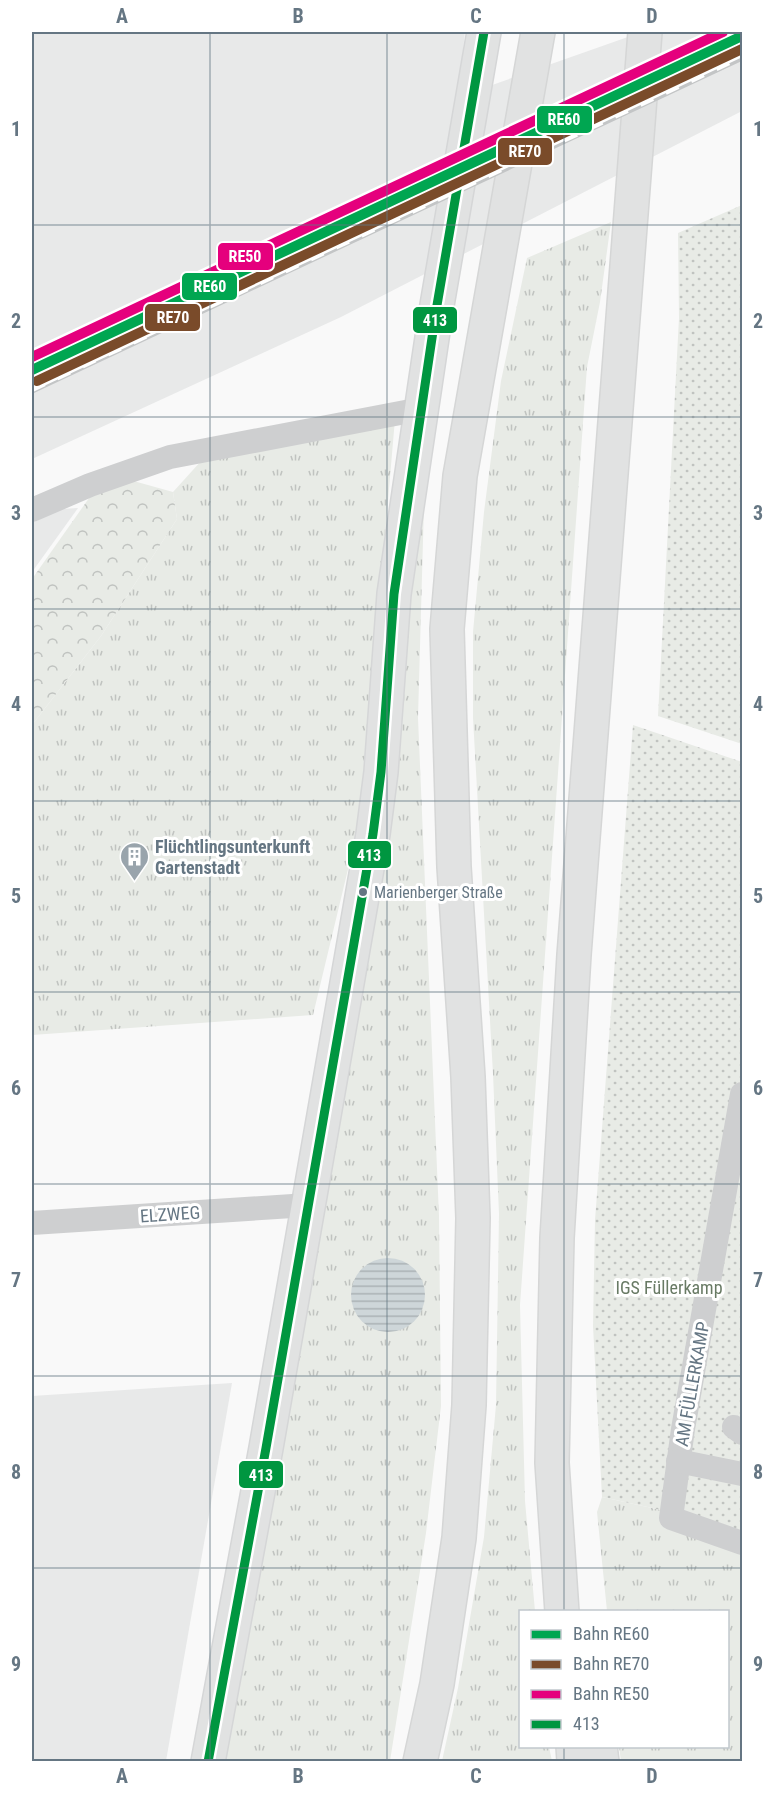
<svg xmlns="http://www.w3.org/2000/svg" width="774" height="1793" font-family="'Roboto Condensed',sans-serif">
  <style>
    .built { fill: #e8e9e9 }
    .grass { fill: url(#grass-tufts) }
    .forest { fill: url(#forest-crowns) }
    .park { fill: url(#park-dots) }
    .water { fill: url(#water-rules) }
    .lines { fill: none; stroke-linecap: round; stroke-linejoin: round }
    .secondary-casing { stroke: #d5d6d7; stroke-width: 36 }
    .highway-casing { stroke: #d5d6d6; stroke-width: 36 }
    .street { stroke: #cecfd0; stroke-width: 24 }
    .secondary { stroke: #e1e2e2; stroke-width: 33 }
    .highway { stroke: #e1e2e2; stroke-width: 33 }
    .rail-casing { stroke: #c3c5c6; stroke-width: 7 }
    .rail { stroke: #fff; stroke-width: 4.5; stroke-dasharray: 14; stroke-linecap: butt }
    .bus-1-casing { stroke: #fff; stroke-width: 14 }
    .bus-1 { stroke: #009640; stroke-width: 9 }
    .rail-1-casing { stroke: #fff; stroke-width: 15 }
    .rail-2-casing { stroke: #fff; stroke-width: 15 }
    .rail-3-casing { stroke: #fff; stroke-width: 15 }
    .rail-1 { stroke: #00a651; stroke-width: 10 }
    .rail-2 { stroke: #7a4b2a; stroke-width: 10 }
    .rail-3 { stroke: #e5007d; stroke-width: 10 }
    .grid { fill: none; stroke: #657683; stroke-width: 1.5; stroke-opacity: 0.55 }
    .bus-dot { fill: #657683; stroke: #fff; stroke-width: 2 }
    .labels { text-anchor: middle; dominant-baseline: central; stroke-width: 6; stroke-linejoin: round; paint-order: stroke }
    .bus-label { font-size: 16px; fill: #657683; stroke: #fff; text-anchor: start }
    .poi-label { font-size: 18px; font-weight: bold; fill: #657683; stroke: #fff; text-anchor: start }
    .street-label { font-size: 18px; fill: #657683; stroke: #fff }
    .park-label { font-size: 18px; fill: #687a64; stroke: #fff }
    .line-badge { stroke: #fff; stroke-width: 2 }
    .badge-label { font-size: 16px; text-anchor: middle; font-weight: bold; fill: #fff }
    .neatline { fill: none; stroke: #657683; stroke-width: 2 }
    .grid-label { font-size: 20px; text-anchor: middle; font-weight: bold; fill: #657683 }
  </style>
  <defs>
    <pattern id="grass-tufts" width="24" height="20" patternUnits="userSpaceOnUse" patternTransform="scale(1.5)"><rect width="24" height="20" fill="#e8ebe6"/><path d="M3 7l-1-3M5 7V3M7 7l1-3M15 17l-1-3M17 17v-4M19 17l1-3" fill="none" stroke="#c0c3c0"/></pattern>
    <pattern id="forest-crowns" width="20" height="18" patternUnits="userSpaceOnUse" patternTransform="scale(1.5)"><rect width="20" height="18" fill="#e8ebe6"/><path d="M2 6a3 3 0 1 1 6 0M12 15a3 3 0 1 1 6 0" fill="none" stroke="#c0c3c0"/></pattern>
    <pattern id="park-dots" width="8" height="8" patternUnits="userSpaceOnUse" patternTransform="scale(1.5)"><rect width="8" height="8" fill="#e8ebe6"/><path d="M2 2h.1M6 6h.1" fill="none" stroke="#c0c3c0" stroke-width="1.8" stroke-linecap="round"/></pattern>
    <pattern id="water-rules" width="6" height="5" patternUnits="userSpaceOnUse" patternTransform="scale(1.5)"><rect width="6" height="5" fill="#ced6d9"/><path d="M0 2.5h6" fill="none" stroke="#abb2b5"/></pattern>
  </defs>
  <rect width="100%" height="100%" fill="#f9f9f9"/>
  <g class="built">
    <polygon points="32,32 465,32 458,97 642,32 742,32 742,111 341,317 32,459"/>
    <polygon points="78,508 32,572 32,523 61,509"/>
    <polygon points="232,1383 166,1761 32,1761 32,1396"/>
  </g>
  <g class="grass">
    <polygon points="611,222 600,302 587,367 520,1305 525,1501 535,1611 520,1612 520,1746 549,1747 552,1761 442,1761 458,1688 484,1537 496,1405 499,1214 493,1074 473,718 473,632 484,512 501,381 527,258"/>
    <polygon points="395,419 361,815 313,1015 32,1035 32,725 101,636 177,519 173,492 202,460"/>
    <polygon points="419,505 424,505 418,718 439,1216 441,1406 426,1533 390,1761 224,1762"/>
    <polygon points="602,1497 684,1515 742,1532 742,1761 621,1761 619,1747 728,1746 728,1612 607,1611 597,1512"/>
  </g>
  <polygon class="forest" points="130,480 173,492 177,519 101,636 32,725 32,579 94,491"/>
  <g class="park">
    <polygon points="742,205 742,744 658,716 679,318 678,233"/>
    <polygon points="633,725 742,762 742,1532 684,1515 602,1497 593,1326 595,1220"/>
  </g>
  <circle class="water" cx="388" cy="1295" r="37"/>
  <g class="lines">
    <defs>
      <polyline id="secondary" points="208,1762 266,1448 373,834 381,772 394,594 436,311 484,32"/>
      <g id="highway">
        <polyline points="562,1612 552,1463 557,1238 574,955 645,32"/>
        <polyline points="573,1746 574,1762"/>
        <polyline points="600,1746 602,1762"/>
        <polyline points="420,1762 437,1684 459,1538 469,1405 473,1218 468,1077 454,867 447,629 460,476 538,32"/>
      </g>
    </defs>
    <use href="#secondary" class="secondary-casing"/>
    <use href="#highway" class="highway-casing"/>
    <g class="street">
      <polyline points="32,510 90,485 170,457 421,409"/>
      <polyline points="742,1094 683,1429 671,1518 742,1543"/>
      <polyline points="32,1223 308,1205"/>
      <polyline points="734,1427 742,1433"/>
      <polyline points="678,1461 742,1474"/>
    </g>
    <use href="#secondary" class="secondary"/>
    <use href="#highway" class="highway"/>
    <defs>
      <polyline id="rail" points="32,390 742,57"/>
    </defs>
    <use href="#rail" class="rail-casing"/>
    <use href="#rail" class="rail"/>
    <defs>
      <polyline id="bus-1" points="208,1762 266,1448 373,834 381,772 394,594 436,311 484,32"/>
    </defs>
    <use href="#bus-1" class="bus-1-casing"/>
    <use href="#bus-1" class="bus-1"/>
    <defs>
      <polyline id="rail-1" points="32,370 742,36"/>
      <polyline id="rail-2" points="37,381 742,49"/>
      <polyline id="rail-3" points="32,357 723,32"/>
    </defs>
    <use href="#rail-1" class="rail-1-casing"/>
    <use href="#rail-2" class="rail-2-casing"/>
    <use href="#rail-3" class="rail-3-casing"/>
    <use href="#rail-1" class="rail-1"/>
    <use href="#rail-2" class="rail-2"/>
    <use href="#rail-3" class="rail-3"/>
  </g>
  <path class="grid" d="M210 32V1762M387 32V1762M564 32V1612M32 225H742M32 417H742M32 609H742M32 801H742M32 992H742M32 1184H742M32 1376H742M32 1568H742M564 1746V1762"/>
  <defs>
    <symbol id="building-pin" viewBox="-11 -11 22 30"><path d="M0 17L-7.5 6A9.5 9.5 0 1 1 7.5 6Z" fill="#99a4ac" stroke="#fff"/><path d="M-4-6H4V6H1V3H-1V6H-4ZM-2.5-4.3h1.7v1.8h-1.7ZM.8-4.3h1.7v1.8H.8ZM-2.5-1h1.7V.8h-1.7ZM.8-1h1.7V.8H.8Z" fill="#fff"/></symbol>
  </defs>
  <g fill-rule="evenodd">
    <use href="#building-pin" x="118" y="840" width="33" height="45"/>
  </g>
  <circle class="bus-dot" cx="363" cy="892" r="5"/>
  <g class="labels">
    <g class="bus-label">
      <text x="374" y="892">Marienberger Straße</text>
    </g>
    <g class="poi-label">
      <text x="155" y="846">Flüchtlingsunterkunft<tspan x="155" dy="21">Gartenstadt</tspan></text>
    </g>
    <g class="street-label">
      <text transform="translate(170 1214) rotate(-4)">ELZWEG</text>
      <text transform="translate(692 1384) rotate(-80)">AM FÜLLERKAMP</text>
    </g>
    <g class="park-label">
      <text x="669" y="1287">IGS Füllerkamp</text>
    </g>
  </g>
  <g class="line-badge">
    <rect x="536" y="105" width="57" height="29" rx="6" fill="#00a651"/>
    <rect x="497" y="137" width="56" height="29" rx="6" fill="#7a4b2a"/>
    <rect x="217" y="242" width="57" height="29" rx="6" fill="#e5007d"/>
    <rect x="181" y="272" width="57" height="29" rx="6" fill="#00a651"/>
    <rect x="144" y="303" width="57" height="29" rx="6" fill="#7a4b2a"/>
    <rect x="412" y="306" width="46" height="28" rx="6" fill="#009640"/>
    <rect x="347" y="840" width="45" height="29" rx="6" fill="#009640"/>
    <rect x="238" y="1460" width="46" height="29" rx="6" fill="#009640"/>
  </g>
  <g class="badge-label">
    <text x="564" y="125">RE60</text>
    <text x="525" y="157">RE70</text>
    <text x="245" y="262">RE50</text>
    <text x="210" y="292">RE60</text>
    <text x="173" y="323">RE70</text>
    <text x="435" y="326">413</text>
    <text x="369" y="861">413</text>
    <text x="261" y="1481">413</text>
  </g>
  <rect width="774" height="1793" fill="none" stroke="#ffffff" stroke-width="66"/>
  <rect x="519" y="1610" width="210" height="138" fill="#ffffff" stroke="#c1c8cd" stroke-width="1.5"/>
  <rect x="531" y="1630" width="30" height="9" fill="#00a651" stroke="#c1c8cd" stroke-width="1.5"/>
  <text x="573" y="1640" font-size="18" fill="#657683">Bahn RE60</text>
  <rect x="531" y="1660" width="30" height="9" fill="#7a4b2a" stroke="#c1c8cd" stroke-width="1.5"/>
  <text x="573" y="1670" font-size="18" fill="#657683">Bahn RE70</text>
  <rect x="531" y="1690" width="30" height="9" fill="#e5007d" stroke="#c1c8cd" stroke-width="1.5"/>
  <text x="573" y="1700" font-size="18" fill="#657683">Bahn RE50</text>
  <rect x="531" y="1720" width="30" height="9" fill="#009640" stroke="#c1c8cd" stroke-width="1.5"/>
  <text x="573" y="1730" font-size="18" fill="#657683">413</text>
  <rect x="33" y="33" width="708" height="1727" class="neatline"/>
  <g class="grid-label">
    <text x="122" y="23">A</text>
    <text x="298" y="23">B</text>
    <text x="476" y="23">C</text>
    <text x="652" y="23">D</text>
    <text x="16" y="136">1</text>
    <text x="758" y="136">1</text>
    <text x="16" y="328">2</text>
    <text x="758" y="328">2</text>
    <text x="16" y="520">3</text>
    <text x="758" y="520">3</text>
    <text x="16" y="711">4</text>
    <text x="758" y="711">4</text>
    <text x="16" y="903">5</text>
    <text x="758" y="903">5</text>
    <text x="16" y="1095">6</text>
    <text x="758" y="1095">6</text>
    <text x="16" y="1287">7</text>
    <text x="758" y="1287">7</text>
    <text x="16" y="1479">8</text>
    <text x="758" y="1479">8</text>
    <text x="16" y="1671">9</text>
    <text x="758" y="1671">9</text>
    <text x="122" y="1783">A</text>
    <text x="298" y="1783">B</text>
    <text x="476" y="1783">C</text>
    <text x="652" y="1783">D</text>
  </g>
</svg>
